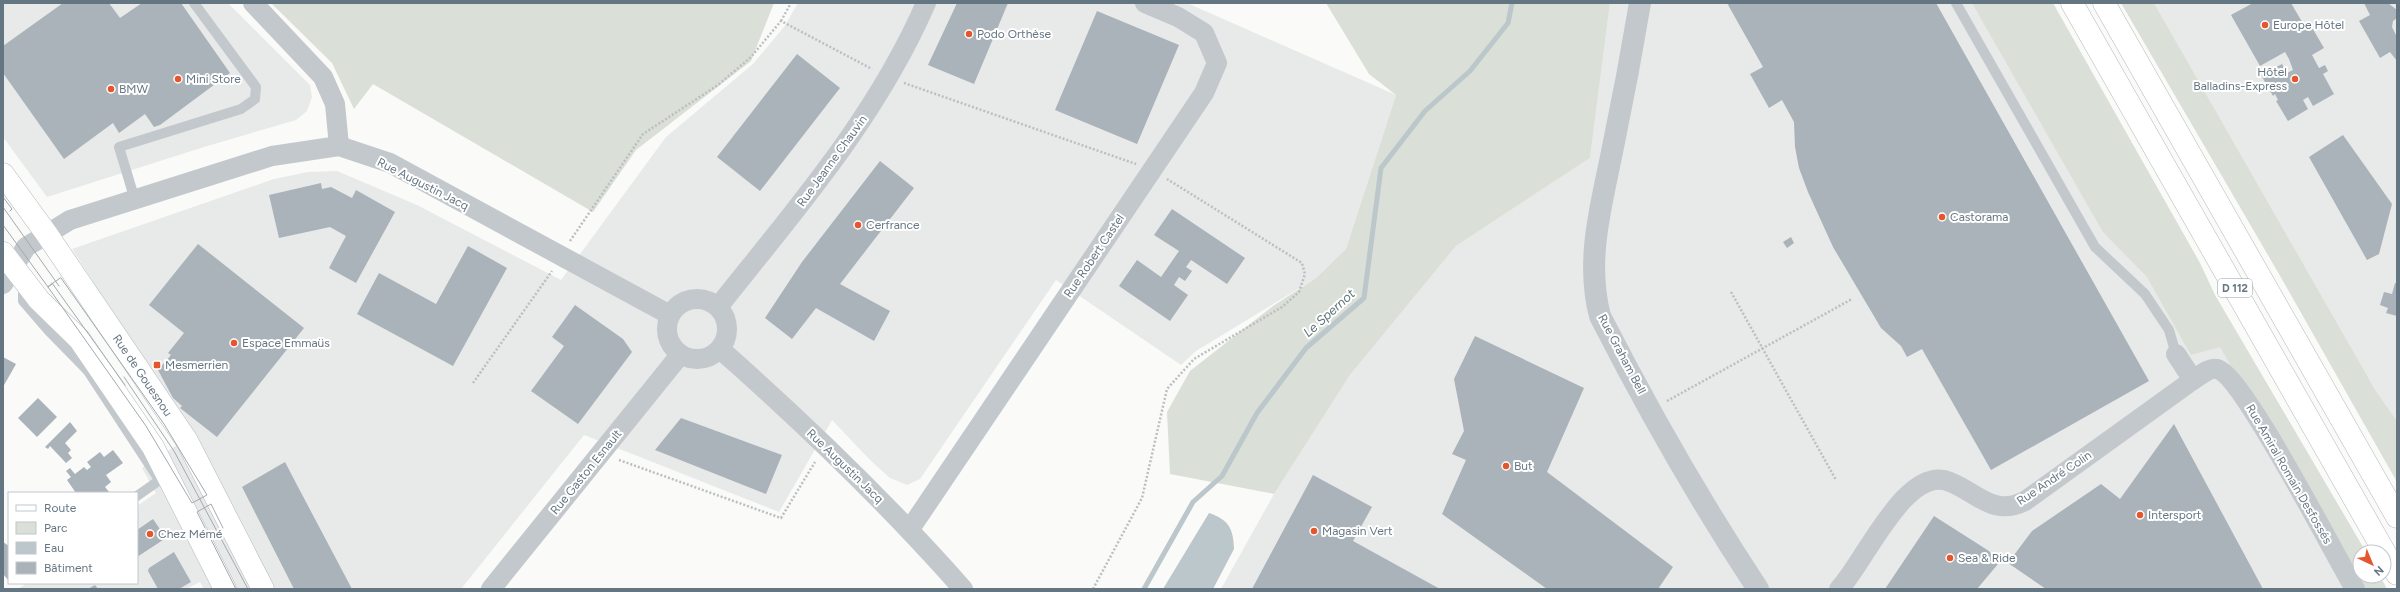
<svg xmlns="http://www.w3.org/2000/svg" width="2400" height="592" font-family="Figtree,sans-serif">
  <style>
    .built { fill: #e8e9e9 }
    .green { fill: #dadfd7 }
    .water { fill: #bbc7cb }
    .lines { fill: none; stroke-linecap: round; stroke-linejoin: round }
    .stream { stroke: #bbc7cb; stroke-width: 5 }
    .building { fill: #aab3b9 }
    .secondary-casing { stroke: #b3babf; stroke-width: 23 }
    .trunk-casing { stroke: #b4b9bd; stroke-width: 23 }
    .path { stroke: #bbbfc2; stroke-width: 2.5; stroke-dasharray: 2 2; stroke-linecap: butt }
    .service { stroke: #c3c8cc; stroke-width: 10 }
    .minor { stroke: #c3c8cc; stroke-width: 20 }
    .tertiary { stroke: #c3c8cc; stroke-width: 22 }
    .secondary { stroke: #fff; stroke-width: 22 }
    .trunk { stroke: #fff; stroke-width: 22 }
    .tram { stroke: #a2aab0; stroke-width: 1 }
    .poi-dot { fill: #e4572e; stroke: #fff; stroke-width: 1.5 }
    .labels { text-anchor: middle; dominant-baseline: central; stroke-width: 4; stroke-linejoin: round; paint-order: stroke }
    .shield { fill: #fff; stroke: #939fa8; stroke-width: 1 }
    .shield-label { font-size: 11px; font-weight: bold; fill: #657683 }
    .poi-label { font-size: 12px; fill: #657683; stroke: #fff; text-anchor: start }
    .street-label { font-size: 12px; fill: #657683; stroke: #fff }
    .water-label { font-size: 13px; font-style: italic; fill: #60757c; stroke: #fff }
  </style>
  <rect width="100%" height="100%" fill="#fafaf8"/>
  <g class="built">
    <polygon points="3,3 228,3 310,85 312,97 307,111 296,120 204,147 47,197 3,137"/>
    <polygon points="798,3 1187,3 1396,95 1346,249 1316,278 1196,351 1181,365 1056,280 920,479 907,485 890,478 870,460 832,420 779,512 584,435 461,589 204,589 200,582 186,589 18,589 27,583 137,583 137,506 156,493 142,468 191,436 72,249 274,179 308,172 337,171 417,205 561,280 666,137 753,64 784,27"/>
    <polygon points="1610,3 2026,3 2363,589 1221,589 1274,494 1350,375 1456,246 1590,158"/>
    <polygon points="2154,3 2397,3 2397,421 2376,391"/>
  </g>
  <g class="green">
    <polygon points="271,3 774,3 751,61 636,150 593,212 373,84 354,109 332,63"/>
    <polygon points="1326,3 1610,3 1590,158 1456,246 1350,375 1274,494 1170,474 1167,412 1190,371 1273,306 1316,278 1346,249 1396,95 1369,74"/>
    <polygon points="1972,3 2053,3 2200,263 2215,295 2366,552 2360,552 2360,576 2380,576 2387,589 2358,589 2220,347 2191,355 2147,277 2103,232"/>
    <polygon points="2121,3 2154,3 2376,391 2397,421 2397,482 2279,274"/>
  </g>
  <path class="water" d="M1209 513C1229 520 1233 528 1234 549L1213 589H1163Z"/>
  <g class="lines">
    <polyline class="stream" points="1144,589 1193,502 1222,476 1257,413 1306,348 1364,298 1381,168 1425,111 1470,71 1508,23 1512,3"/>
  </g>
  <g class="building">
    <polygon points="63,3 109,3 120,18 142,3 181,3 230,73 160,125 154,127 145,114 119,133 113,123 64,159 3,73 3,46"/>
    <polygon points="957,3 1008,3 974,84 928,65"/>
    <polygon points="1727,3 1936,3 2149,381 1991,470 1922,349 1907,357 1901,346 1881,328 1833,247 1808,192 1799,168 1795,147 1794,122 1782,100 1769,108 1750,74 1763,67"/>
    <polygon points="2253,3 2291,3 2305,27 2310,24 2324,48 2312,55 2319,68 2325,65 2328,71 2323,74 2334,94 2313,106 2308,97 2303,100 2308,109 2288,121 2276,101 2278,100 2275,94 2273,96 2261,75 2282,64 2287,73 2293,70 2289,59 2285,52 2260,66 2231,15"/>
    <polygon points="2364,3 2388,3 2397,10 2397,18 2393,21 2392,27 2397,37 2397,61 2390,52 2380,58 2359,21 2370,15"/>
    <polygon points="1097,11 1179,45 1137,144 1055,110"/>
    <polygon points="797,54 840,88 760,191 717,157"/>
    <polygon points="2343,135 2392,204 2379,254 2367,260 2309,157"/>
    <polygon points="880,161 914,188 840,284 890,311 874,341 816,308 792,339 765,318 802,262"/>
    <polygon points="321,183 322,189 331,187 352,198 356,190 395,212 356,283 329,268 346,236 330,227 279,238 269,195"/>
    <polygon points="1172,209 1245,258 1227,284 1191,260 1186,267 1192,271 1185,281 1179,277 1174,285 1188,295 1170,321 1119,286 1137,260 1161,277 1179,251 1154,235"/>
    <polygon points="1791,237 1794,243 1787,248 1783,242"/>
    <polygon points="198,244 304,328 217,437 180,408 182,406 173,398 158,370 171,355 168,353 184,333 149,305"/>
    <polygon points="468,246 507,268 453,366 357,314 379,273 436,304"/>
    <polygon points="2395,283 2397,283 2397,316 2386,313 2388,308 2380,305 2384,292 2392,294"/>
    <polygon points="575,305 623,339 632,352 578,424 531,391 564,346 552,337"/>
    <polygon points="1475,336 1584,388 1547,472 1673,567 1658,589 1547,589 1442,514 1466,460 1452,454 1464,431 1454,379"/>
    <polygon points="3,357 16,364 3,387"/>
    <polygon points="38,398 57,417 37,437 18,418"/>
    <polygon points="681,418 782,455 766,494 655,450"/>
    <polygon points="70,422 77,431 65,443 71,450 68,453 72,458 66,463 50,446 48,449 45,447"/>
    <polygon points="2174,424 2263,589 2046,589 2008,563 2032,531 2101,484 2120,499"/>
    <polygon points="113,450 123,463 106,475 111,482 105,487 110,493 76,493 67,480 71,477 66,471 70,468 75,474 84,467 87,470 91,467 87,462 100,452 104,457"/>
    <polygon points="285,462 297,485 352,589 294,589 242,487"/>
    <polygon points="1313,475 1372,507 1353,541 1440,589 1252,589"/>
    <polygon points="1934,516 1989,551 1998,564 1977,589 1885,589"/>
    <polygon points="153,519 166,538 137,557 137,530"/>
    <polygon points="3,542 9,546 9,581 3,574"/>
    <polygon points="174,552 191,582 179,589 158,589 148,571 149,568"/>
    <polygon points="95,585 98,589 88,589"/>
  </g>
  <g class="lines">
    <defs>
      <g id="secondary">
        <path id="s1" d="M3 174 46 233 187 441 263 589"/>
        <polyline points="3,253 39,300 80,340 153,447 225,589"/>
      </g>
      <g id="trunk">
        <polyline points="2072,3 2397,574"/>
        <polyline points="2104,3 2397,517"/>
      </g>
    </defs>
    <use href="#secondary" class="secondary-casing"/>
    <use href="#trunk" class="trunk-casing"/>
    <g class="path">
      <polyline points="781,21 791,3"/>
      <polyline points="904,83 1136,164"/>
      <polyline points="570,241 643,134 718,85 751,57 781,21 872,69"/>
      <polyline points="1731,292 1836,480"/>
      <polyline points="473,383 552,271"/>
      <polyline points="1667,401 1852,299"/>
      <polyline points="619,460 781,518 815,462"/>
      <polyline points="1093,589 1142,498 1167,389 1194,359 1282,307 1299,292 1305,274 1302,263 1167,179"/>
    </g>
    <g class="service">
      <polyline points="1956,3 2095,247 2145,294 2169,330 2176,354"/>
      <polyline points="135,200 119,147 241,109 255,99 256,87 194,3"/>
      <polyline points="23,284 23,301 48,330 88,371 158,478"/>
      <polyline points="137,496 164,477"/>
    </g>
    <g class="minor">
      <polyline points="253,3 323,77 335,104 339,146"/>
      <polyline points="3,284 26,247 70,220 272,156 339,146 390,163 670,315"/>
      <circle cx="697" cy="329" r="30"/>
      <path d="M718 307C795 210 876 118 926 3"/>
      <path d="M720 349C805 424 888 504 963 589"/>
      <path d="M2193 380C2200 376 2209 367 2217 369 2243 375 2335 556 2355 589"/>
      <polyline points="910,529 1204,93 1217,63 1204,33 1178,17 1145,3"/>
      <polyline points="491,589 680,355"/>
      <path d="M1839 589C1864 564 1906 463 1950 482 1978 493 1993 517 2025 501L2193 380 2176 354"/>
    </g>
    <path class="tertiary" d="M1640 3C1632 51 1623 99 1613 147 1602 203 1585 259 1600 316 1647 408 1701 503 1758 589"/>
    <use href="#secondary" class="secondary"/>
    <use href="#trunk" class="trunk"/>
    <g class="tram">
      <polyline points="3,197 12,209 10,211"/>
      <polyline points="3,207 59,286"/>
      <polyline points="3,225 48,287 52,284"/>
      <polygon points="61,278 164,424 207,495 192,503 146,426 48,287"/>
      <polyline points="52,283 125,385"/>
      <polyline points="124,377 174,451 248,589"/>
      <polyline points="223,528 211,504 197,512 236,589"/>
    </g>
  </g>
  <g class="poi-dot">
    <circle cx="2265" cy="25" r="4"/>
    <circle cx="969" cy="34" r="4"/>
    <circle cx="178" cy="79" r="4"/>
    <circle cx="2295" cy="79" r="4"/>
    <circle cx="111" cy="89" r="4"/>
    <circle cx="1942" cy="217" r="4"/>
    <circle cx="858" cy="225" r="4"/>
    <circle cx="234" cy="343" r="4"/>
    <rect x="153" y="361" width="8" height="8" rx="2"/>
    <circle cx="1506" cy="466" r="4"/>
    <circle cx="2140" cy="515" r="4"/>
    <circle cx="1314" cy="531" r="4"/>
    <circle cx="150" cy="534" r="4"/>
    <circle cx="1950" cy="558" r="4"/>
  </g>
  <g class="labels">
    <rect class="shield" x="2218" y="279" width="34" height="18" rx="3"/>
    <g class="shield-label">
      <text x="2235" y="288">D 112</text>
    </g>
    <g class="poi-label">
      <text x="2273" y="25">Europe Hôtel</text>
      <text x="977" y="34">Podo Orthèse</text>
      <text x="2287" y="72" text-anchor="end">Hôtel<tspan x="2287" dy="14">Balladins-Express</tspan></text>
      <text x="186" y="79">Mini Store</text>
      <text x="119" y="89">BMW</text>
      <text x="1950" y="217">Castorama</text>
      <text x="866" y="225">Cerfrance</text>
      <text x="242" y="343">Espace Emmaüs</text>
      <text x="165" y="365">Mesmerrien</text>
      <text x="1514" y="466">But</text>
      <text x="2148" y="515">Intersport</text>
      <text x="1322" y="531">Magasin Vert</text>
      <text x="158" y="534">Chez Mémé</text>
      <text x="1958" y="558">Sea &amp; Ride</text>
    </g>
    <g class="street-label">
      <text transform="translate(832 161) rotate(-54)">Rue Jeanne Chauvin</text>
      <text transform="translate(423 184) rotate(27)">Rue Augustin Jacq</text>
      <text transform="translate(1094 256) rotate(-56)">Rue Robert Castel</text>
      <text transform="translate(1622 354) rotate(62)">Rue Graham Bell</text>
      <text stroke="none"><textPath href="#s1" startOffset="245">Rue de Gouesnou</textPath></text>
      <text transform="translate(845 466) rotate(44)">Rue Augustin Jacq</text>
      <text transform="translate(586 472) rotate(-51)">Rue Gaston Esnault</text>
      <text transform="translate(2289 474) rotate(60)">Rue Amiral Romain Desfossés</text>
      <text transform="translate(2054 478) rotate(-34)">Rue André Colin</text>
    </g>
    <g class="water-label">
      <text transform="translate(1329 313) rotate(-42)">Le Spernot</text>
    </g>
  </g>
  <rect width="2400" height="592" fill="none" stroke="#657683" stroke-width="8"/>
  <rect x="8" y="492" width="130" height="92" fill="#ffffff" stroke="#c1c8cd"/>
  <rect x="16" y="505" width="20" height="6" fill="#ffffff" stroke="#c1c8cd"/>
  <text x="44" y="512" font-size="12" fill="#657683">Route</text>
  <rect x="16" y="522" width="20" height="12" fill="#dadfd7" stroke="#c1c8cd"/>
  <text x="44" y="532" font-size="12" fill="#657683">Parc</text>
  <rect x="16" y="542" width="20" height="12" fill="#bbc7cb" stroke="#c1c8cd"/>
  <text x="44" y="552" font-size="12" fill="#657683">Eau</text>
  <rect x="16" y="562" width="20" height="12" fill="#aab3b9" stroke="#c1c8cd"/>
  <text x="44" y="572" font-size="12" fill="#657683">Bâtiment</text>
  <g transform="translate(2372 564) rotate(136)"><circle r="19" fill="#ffffff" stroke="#c1c8cd"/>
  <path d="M0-3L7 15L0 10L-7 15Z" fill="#e4572e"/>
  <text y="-6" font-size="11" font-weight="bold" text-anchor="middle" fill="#657683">N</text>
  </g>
</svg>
